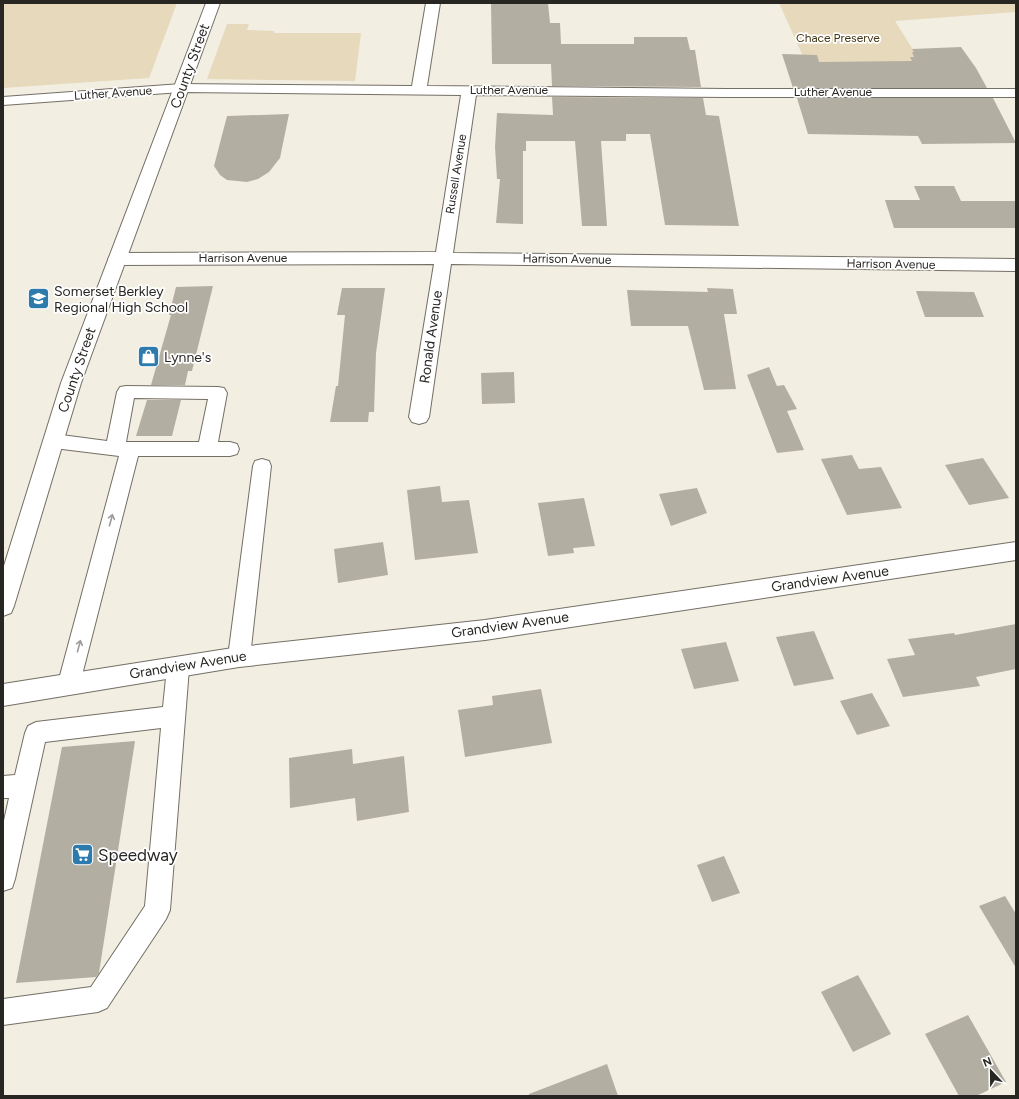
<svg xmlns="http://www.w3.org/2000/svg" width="1019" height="1099" font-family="Figtree,sans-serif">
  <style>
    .green { fill: #e6d9bc }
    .building { fill: #b3aea2 }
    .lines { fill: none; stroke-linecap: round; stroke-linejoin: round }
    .lane-casing { stroke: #746f65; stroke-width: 2 }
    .street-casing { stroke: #746f65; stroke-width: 2 }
    .primary-casing { stroke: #746f65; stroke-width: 2 }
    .lane { fill: #fff; fill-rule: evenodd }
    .street { fill: #fff; fill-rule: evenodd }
    .primary { fill: #fff; fill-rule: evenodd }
    .oneway { stroke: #9e9d9c }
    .labels { text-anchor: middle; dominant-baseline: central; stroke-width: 3.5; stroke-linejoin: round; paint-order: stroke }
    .far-park-label { font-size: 12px; fill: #443610; stroke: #fff }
    .far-street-label { font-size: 12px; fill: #282622; stroke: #fff }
    .street-label { font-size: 14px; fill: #282622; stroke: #fff }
    .poi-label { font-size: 14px; fill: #282622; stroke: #fff; text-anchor: start }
    .near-poi-label { font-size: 17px; fill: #282622; stroke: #fff; text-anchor: start }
  </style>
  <rect width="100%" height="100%" fill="#f3eee2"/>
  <g class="green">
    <polygon points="3,3 177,3 149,78 3,88"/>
    <polygon points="779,3 1016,3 1016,12 895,21 927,72 811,74"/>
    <polygon points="227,24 249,24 247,30 274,31 274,33 361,33 355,81 207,79"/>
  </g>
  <g class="building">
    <polygon points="491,3 548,3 550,23 560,23 561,44 634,44 634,37 687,37 690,50 695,50 701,87 552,86 551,64 492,64"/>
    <polygon points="961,47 976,68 987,88 793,88 782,54 817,55 819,62 912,61 910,57 914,57 912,52 914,52 912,49"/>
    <polygon points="552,97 703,98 706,115 719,116 739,226 665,225 650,134 626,134 626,141 601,141 607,226 582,226 575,141 526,141 526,151 523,151 523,224 496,223 500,179 497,179 495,147 497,113 553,115"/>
    <polygon points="797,98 993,98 1016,143 922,144 918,136 808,134"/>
    <polygon points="289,114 280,158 269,172 258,179 247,182 227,180 220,175 214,166 227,116"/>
    <polygon points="914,186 954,186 961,201 1016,201 1016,228 894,228 885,200 920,200"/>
    <polygon points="213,286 192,371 188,371 185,385 151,385 171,315 169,315 176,287"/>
    <polygon points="342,288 385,288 376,353 374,412 369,412 368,422 330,422 336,386 338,386 345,315 337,315"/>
    <polygon points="707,288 733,289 737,314 724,314 736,389 704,390 688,326 631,326 627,290 708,292"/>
    <polygon points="916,291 974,292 984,317 925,317"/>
    <polygon points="769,367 777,386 784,385 797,409 787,411 804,450 777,453 747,375"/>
    <polygon points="514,372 515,403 482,404 481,373"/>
    <polygon points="147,400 181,400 172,436 136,436"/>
    <polygon points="852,455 859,469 881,467 902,508 847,515 821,459"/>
    <polygon points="983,458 1009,498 969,505 945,465"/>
    <polygon points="440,486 442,502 469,500 478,553 415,560 407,490"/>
    <polygon points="697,488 707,513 671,526 659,494"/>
    <polygon points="584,498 595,546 573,548 574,553 548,556 538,503"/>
    <polygon points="383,542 388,575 338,583 334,549"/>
    <polygon points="1016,624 1016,669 976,677 980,686 903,697 887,659 915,655 908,639 954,633 955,635"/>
    <polygon points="814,631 834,679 794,686 776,637"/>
    <polygon points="726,642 739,681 694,689 681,649"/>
    <polygon points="541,689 552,743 465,757 458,710 493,705 492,696"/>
    <polygon points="872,693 890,726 857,735 840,701"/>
    <polygon points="135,741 99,973 96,977 16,983 62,747"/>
    <polygon points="352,749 353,764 404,756 409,812 357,821 355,798 290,808 289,758"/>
    <polygon points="724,856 740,893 712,902 697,865"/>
    <polygon points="1005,896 1016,914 1016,968 979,906"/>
    <polygon points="858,975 891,1034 853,1052 821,992"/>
    <polygon points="968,1015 1006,1082 976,1096 959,1096 925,1034"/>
    <polygon points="607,1064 618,1096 529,1096 529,1094"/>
  </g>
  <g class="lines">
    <defs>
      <g id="lane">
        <path d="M126 386 218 387 224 388 227 393 218 442H230L237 444 239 449 237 454 230 456H138L80 683 77 690 69 693 61 690 58 683 119 456 54 448 47 446 45 441 47 436 54 434 107 441 117 392 120 387ZM134 398 208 399 199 442H126Z"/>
        <polygon points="262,459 269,461 271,466 250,657 247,664 239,667 231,664 228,657 253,466 255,461"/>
        <polygon points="178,658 186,661 189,668 170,910 166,919 107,1008 98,1012 3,1025 3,999 91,987 145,906 161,728 45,742 15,879 12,888 3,891 3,825 9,798 3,798 3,776 15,775 25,733 28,726 36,722 163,707 167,668 170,661"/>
      </g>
      <g id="street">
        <polygon points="426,3 440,3 427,86 726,89 1016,89 1016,97 726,97 476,95 453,253 1016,259 1016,271 451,264 429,417 426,422 419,424 412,422 409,417 434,264 117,265 111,263 108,259 111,255 117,253 436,252 461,95 181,92 3,105 3,97 181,84 412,86"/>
        <polygon points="1016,542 1016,560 485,640 239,667 3,706 3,684 239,647 485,620"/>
      </g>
      <polygon id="primary" points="206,3 220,3 81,383 14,606 11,613 3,616 3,569 61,383"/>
    </defs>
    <use href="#lane" class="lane-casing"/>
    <use href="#street" class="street-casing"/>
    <use href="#primary" class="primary-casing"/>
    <use href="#lane" class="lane"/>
    <use href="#street" class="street"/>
    <use href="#primary" class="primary"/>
  </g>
  <defs><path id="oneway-shaft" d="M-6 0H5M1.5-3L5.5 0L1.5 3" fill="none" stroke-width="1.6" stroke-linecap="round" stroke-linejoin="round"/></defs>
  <g class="oneway">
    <use href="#oneway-shaft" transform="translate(111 520) rotate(-75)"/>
    <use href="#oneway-shaft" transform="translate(79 646) rotate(-75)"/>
  </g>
  <defs>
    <symbol id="school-square" viewBox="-11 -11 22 22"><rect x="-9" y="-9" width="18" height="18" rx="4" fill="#2d7bad" stroke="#fff"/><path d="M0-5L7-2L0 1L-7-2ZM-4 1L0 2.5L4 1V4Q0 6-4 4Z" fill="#fff"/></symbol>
    <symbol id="shop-square" viewBox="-11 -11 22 22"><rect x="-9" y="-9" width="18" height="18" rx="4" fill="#2d7bad" stroke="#fff"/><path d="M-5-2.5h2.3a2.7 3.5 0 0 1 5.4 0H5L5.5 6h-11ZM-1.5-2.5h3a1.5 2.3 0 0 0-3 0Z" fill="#fff"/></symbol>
    <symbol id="supermarket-square" viewBox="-11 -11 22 22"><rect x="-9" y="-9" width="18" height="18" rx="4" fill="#2d7bad" stroke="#fff"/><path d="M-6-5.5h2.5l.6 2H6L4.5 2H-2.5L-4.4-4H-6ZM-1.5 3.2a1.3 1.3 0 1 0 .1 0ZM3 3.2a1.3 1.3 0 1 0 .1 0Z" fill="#fff"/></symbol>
  </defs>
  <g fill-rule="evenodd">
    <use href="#school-square" x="26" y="286" width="25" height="25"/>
    <use href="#shop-square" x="136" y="344" width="25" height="25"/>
    <use href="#supermarket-square" x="70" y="842" width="25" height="25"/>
  </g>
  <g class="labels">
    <g class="far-park-label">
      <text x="838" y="38">Chace Preserve</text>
    </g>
    <g class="far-street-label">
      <text x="509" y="90">Luther Avenue</text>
      <text x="833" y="92">Luther Avenue</text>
      <text transform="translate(113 93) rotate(-4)">Luther Avenue</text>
      <text transform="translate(456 174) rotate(-81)">Russell Avenue</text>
      <text x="243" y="258">Harrison Avenue</text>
      <text transform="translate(567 259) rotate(1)">Harrison Avenue</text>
      <text transform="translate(891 264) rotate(1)">Harrison Avenue</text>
    </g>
    <g class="street-label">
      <text transform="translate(190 66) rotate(-70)">County Street</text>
      <text transform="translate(431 337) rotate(-82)">Ronald Avenue</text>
      <text transform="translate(77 370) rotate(-71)">County Street</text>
      <text transform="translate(830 579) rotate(-8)">Grandview Avenue</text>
      <text transform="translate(510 625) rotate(-8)">Grandview Avenue</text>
      <text transform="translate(188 665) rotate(-9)">Grandview Avenue</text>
    </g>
    <g class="poi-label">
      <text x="54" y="291">Somerset Berkley<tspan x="54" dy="16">Regional High School</tspan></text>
      <text x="164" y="357">Lynne's</text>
    </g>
    <g class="near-poi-label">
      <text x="98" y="855">Speedway</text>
    </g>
  </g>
  <rect width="1019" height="1099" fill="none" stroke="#282622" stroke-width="8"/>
  <g transform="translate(991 1071) rotate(338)" stroke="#ffffff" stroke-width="3" paint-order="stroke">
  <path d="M0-3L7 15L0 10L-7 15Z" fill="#282622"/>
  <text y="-6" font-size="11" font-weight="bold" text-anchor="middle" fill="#282622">N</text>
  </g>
</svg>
